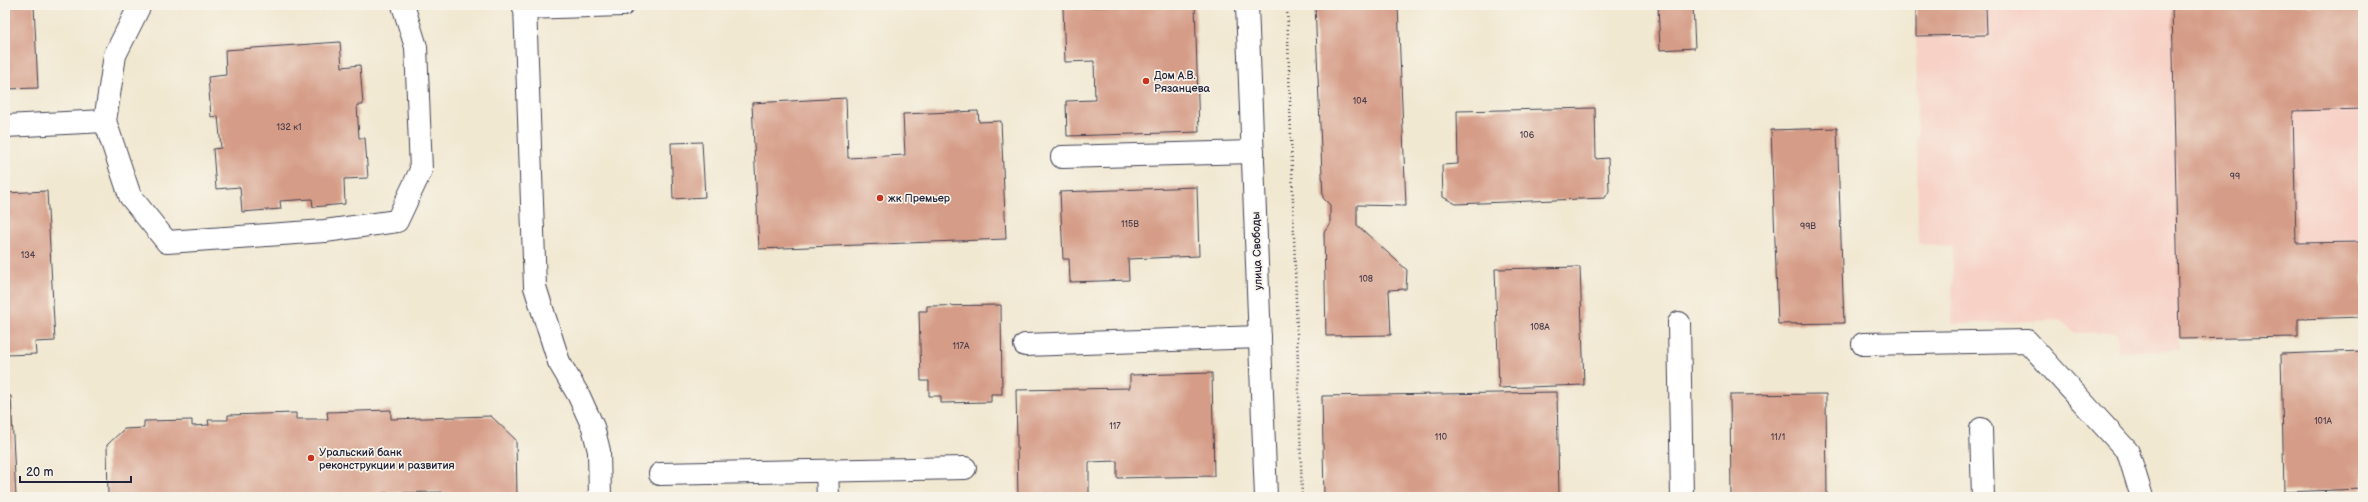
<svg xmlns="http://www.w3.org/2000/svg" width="2368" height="502" font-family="'Balsamiq Sans',sans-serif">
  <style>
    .built { fill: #f7d1c6 }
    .building { fill: #d59c87 }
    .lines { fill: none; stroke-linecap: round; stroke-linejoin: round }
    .minor-casing { stroke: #414052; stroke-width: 24 }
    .path { stroke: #414052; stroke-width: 2.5; stroke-dasharray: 1 3; stroke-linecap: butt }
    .minor { stroke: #fff; stroke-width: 22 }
    .poi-dot { fill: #c8321e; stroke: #f7f3e8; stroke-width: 1.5 }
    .labels { text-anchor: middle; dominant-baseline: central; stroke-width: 3.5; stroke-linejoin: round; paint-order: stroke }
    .number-label { font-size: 9px; fill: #4f404e }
    .poi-label { font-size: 11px; fill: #22223b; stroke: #f7f3e8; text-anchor: start }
    .street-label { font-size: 11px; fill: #22223b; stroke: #f7f3e8 }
  </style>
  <rect width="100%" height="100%" fill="#f7f3e8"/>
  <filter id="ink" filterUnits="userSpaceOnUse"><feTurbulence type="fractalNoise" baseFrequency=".025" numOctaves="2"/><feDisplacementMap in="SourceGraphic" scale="8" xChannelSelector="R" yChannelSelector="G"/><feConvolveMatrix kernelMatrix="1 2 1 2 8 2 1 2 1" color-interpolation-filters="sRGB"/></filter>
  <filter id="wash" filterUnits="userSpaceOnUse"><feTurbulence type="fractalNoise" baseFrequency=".012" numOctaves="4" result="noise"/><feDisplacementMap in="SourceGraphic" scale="16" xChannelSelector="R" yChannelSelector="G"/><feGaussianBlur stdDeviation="0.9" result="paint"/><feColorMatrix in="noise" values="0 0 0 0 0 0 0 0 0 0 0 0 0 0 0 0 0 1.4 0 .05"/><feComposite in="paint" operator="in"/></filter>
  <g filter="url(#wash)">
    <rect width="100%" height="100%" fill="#f1e8d1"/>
    <polygon class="built" points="1916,5 2363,5 2363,317 2298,319 2298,337 2179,339 2179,350 2118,351 2117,332 2075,333 2060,320 1952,324 1953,246 1918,244"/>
    <g id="blocks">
      <g class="building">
        <polygon points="5,5 34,5 38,88 5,89"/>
        <polygon points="1160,5 1195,5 1199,132 1067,136 1066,101 1095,100 1094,61 1065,62 1063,8"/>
        <polygon points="1315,5 1398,5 1406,206 1357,205 1357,225 1407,270 1406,289 1389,290 1391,335 1326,336 1324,232 1330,225 1330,205 1323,198"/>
        <polygon points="1658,5 1693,5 1695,48 1660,50"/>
        <polygon points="1916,5 1986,5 1987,35 1916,36"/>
        <polygon points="2172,5 2363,5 2363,109 2293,111 2296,243 2363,242 2363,317 2298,319 2298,337 2179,339"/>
        <polygon points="340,42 342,67 360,65 363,105 357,105 359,138 365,138 368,178 344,179 345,204 313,207 312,199 280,201 281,209 242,212 240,187 216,189 213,149 221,148 218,116 211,117 208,77 226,75 225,50"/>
        <polygon points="846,98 848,158 905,155 903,114 978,111 979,122 1001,121 1006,239 759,249 752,103"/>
        <polygon points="1595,108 1596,159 1608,158 1609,191 1605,198 1456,204 1443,197 1442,165 1458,164 1457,111"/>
        <polygon points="1837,128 1844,323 1778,324 1771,130"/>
        <polygon points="702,142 705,197 673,199 671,143"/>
        <polygon points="1197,187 1199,256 1128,259 1129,280 1070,282 1069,259 1063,259 1060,192"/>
        <polygon points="47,191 55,341 35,342 36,354 5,355 5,193"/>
        <polygon points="1580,267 1584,385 1499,388 1495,269"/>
        <polygon points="1001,305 1002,394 991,394 991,402 941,403 941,396 929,396 929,381 921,381 919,311 927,311 927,306"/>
        <polygon points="2363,351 2363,489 2284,492 2281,354"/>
        <polygon points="1212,373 1214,476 1117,478 1117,461 1089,462 1089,497 1018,497 1016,390 1130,388 1130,375"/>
        <polygon points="1557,392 1559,495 1324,497 1322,396"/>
        <polygon points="1826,394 1827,497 1731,497 1730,395"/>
        <polygon points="11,396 16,497 5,497 5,397"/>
        <polygon points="391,410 391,419 491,416 516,440 517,497 441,497 441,492 382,493 378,497 108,497 107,445 124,429 144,428 144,421 192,420 192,426 209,425 208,420 228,420 228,415 296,413 296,419 328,419 327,412"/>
      </g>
    </g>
  </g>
  <g filter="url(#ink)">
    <use href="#blocks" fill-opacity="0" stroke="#414052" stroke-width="1"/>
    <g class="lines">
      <defs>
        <g id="minor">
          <polyline points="140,5 115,55 105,121 130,196 167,242 325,231 397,221 421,170 416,47 403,5"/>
          <polyline points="525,5 535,287 559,362 579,396 593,427 599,451 600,497"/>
          <polyline points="1247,5 1266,497"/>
          <polyline points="524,8 623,5"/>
          <polyline points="5,126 105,121"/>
          <polyline points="1062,157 1253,152"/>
          <polyline points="1679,323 1682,497"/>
          <polyline points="1863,344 2027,341 2128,452 2142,497"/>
          <polyline points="1025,345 1260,337"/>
          <polyline points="1981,429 1983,497"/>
          <polyline points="827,471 828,497"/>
          <polyline points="660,474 965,468"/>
        </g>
      </defs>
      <use href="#minor" class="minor-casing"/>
      <polyline class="path" points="1287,5 1302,497"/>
      <use href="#minor" class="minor"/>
    </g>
  </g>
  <g class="poi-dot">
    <circle cx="1146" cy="81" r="4"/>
    <circle cx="880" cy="198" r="4"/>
    <circle cx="311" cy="458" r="4"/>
  </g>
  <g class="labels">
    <g class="number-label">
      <text x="1360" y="101">104</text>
      <text x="289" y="127">132 к1</text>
      <text x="1527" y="135">106</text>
      <text x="2235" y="176">99</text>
      <text x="1130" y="224">115В</text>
      <text x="1808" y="226">99В</text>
      <text x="28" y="255">134</text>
      <text x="1366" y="279">108</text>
      <text x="1540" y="327">108А</text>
      <text x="961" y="346">117А</text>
      <text x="2323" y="421">101А</text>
      <text x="1115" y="426">117</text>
      <text x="1441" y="437">110</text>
      <text x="1778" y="437">11/1</text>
    </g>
    <g class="poi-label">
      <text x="1154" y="75">Дом А.В.<tspan x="1154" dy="13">Рязанцева</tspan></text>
      <text x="888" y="198">жк Премьер</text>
      <text x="319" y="452">Уральский банк<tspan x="319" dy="13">реконструкции и развития</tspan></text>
    </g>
    <g class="street-label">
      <text transform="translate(1257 251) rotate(-92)">улица Свободы</text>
    </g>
  </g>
  <rect width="2368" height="502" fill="none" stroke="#f7f3e8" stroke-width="20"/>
  <path d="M20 476v6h111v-6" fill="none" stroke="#22223b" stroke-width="2"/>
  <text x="26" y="476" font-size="12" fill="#22223b" stroke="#f7f3e8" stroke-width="3" paint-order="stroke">20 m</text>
</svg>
